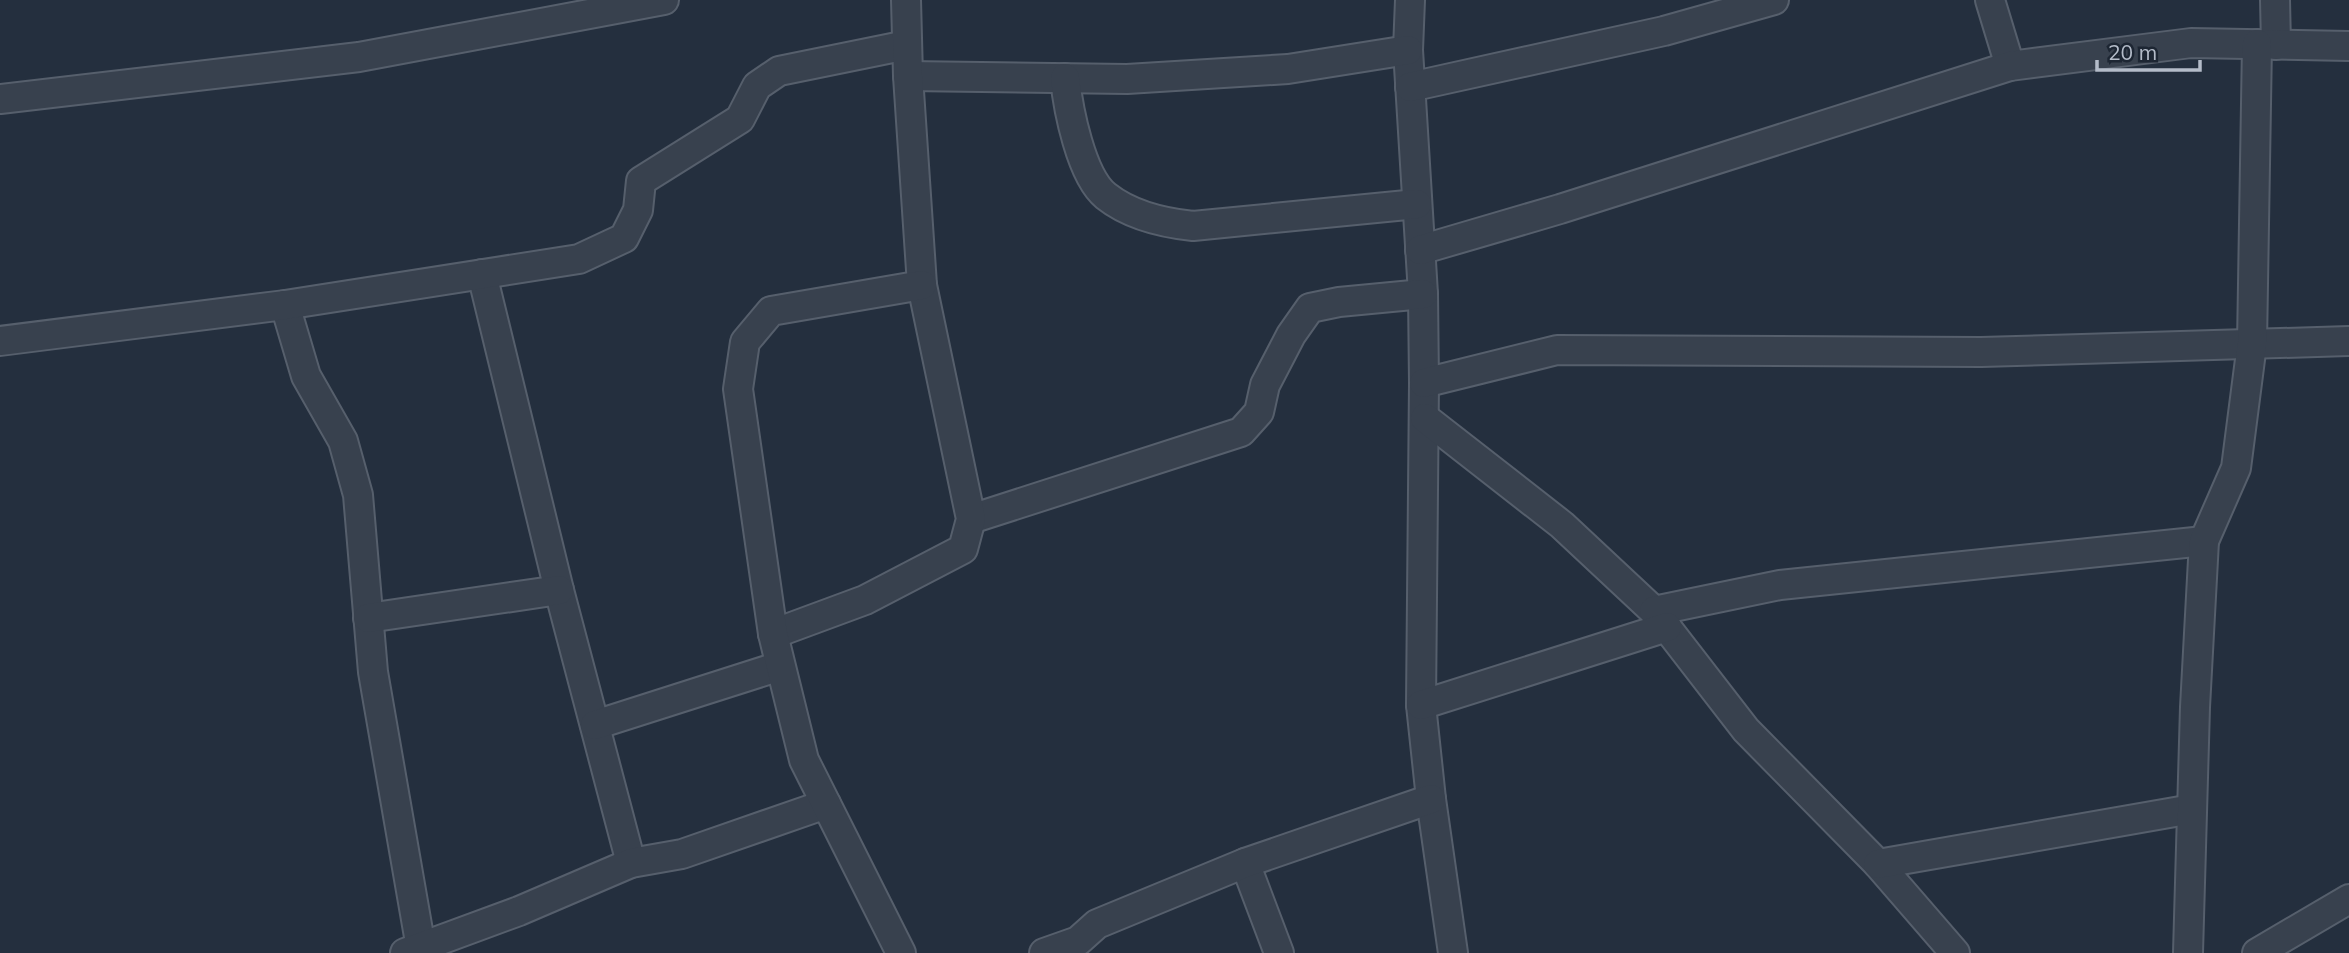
<svg xmlns="http://www.w3.org/2000/svg" width="2349" height="953" font-family="Mulish,sans-serif">
  <style>
    .lines { fill: none; stroke-linecap: round; stroke-linejoin: round }
    .minor-casing { stroke: #565f6c; stroke-width: 32 }
    .minor { stroke: #38414e; stroke-width: 28 }
  </style>
  <rect width="100%" height="100%" fill="#242f3e"/>
  <g class="lines">
    <defs>
      <g id="minor">
        <polyline points="1410,0 1408,50 1423,294 1424,383 1421,705 1431,799 1453,953"/>
        <polyline points="1990,0 2010,66"/>
        <polyline points="2275,0 2276,45"/>
        <polyline points="908,76 1127,79 1288,69 1408,50"/>
        <path d="M1065 78C1068 109 1081 176 1106 196 1130 215 1164 223 1193 226L1417 204"/>
        <polyline points="1410,87 1664,31 1774,0"/>
        <polyline points="0,99 359,57 664,0"/>
        <polyline points="1420,250 1560,209 2010,66 2191,43 2349,46"/>
        <polyline points="482,274 559,590 631,863"/>
        <polyline points="285,305 306,376 343,441 358,495 373,672 421,948"/>
        <polyline points="0,341 285,305 579,259 624,238 638,210 641,181 740,119 757,86 779,71 907,45"/>
        <polyline points="1424,383 1557,350 1981,352 2349,341"/>
        <polyline points="1425,418 1562,525 1654,611 1746,730 1878,864 1955,953"/>
        <polyline points="971,519 1241,432 1259,412 1265,385 1291,335 1310,308 1339,302 1423,294"/>
        <polyline points="1654,611 1780,585 2204,541"/>
        <polyline points="368,618 559,590"/>
        <polyline points="773,634 865,600 963,549 971,519 922,285 908,76 906,0"/>
        <polyline points="1421,705 1667,627"/>
        <polyline points="595,725 780,666"/>
        <polyline points="1245,863 1279,953"/>
        <polyline points="1878,864 2192,809"/>
        <polyline points="405,953 519,911 631,863 682,854 826,804"/>
        <polyline points="901,953 804,760 773,634 738,389 745,342 771,311 922,285"/>
        <polyline points="1044,953 1078,941 1097,924 1245,863 1431,799"/>
        <polyline points="2188,953 2195,707 2204,541 2236,468 2252,344 2257,44"/>
        <polyline points="2257,953 2349,899"/>
      </g>
    </defs>
    <use href="#minor" class="minor-casing"/>
    <use href="#minor" class="minor"/>
  </g>
  <path d="M2097 60v10h103v-10" fill="none" stroke="#b4bcc9" stroke-width="3.5"/>
  <text x="2108" y="60" font-size="21" fill="#b4bcc9" stroke="#1d2633" stroke-width="5" paint-order="stroke">20 m</text>
</svg>
